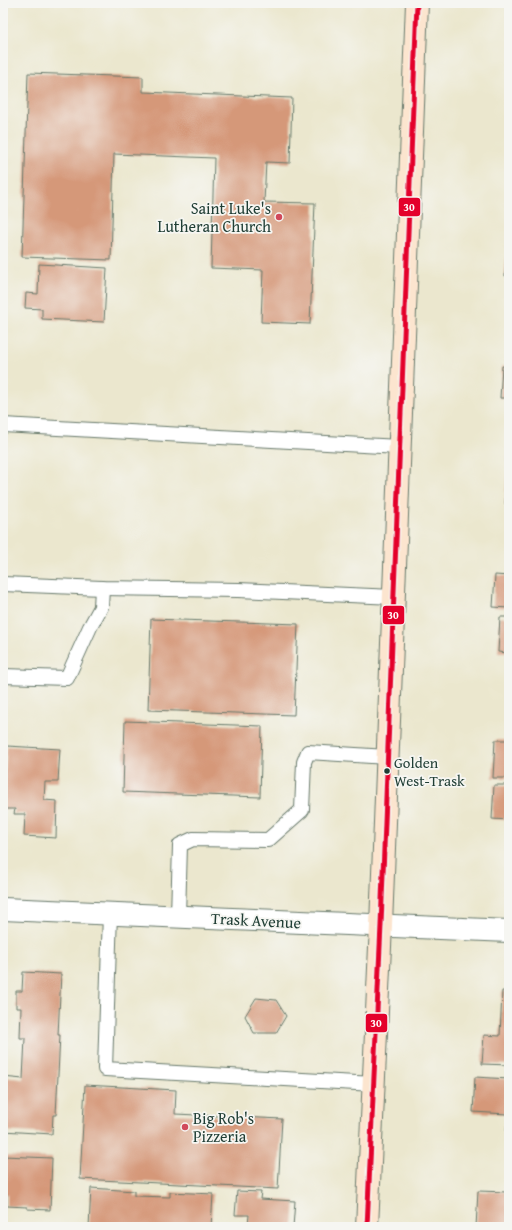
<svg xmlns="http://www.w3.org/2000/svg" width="512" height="1230" font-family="'Gentium Book Plus',serif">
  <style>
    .building { fill: #d59879 }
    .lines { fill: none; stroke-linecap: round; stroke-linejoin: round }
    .service-casing { stroke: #66786a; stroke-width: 16 }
    .tertiary-casing { stroke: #66786a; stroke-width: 24 }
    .secondary-casing { stroke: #66786a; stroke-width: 24 }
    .service { stroke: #fff; stroke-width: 14 }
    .tertiary { stroke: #fff; stroke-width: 22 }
    .secondary { stroke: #fce5cf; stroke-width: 22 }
    .bus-1-casing { stroke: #f6f6f2; stroke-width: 8 }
    .bus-1 { stroke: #e4002b; stroke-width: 5 }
    .poi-dot { fill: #d1495b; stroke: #f6f6f2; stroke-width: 1.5 }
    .bus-dot { fill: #1f3d34; stroke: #f6f6f2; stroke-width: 1.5 }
    .labels { text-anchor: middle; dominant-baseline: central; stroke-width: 3.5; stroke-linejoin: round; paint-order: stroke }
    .bus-label { font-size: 15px; fill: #1f3d34; stroke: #f6f6f2; text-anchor: start }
    .poi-label { font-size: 16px; fill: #1f3d34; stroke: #f6f6f2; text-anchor: end }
    .street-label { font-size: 16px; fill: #1f3d34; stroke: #f6f6f2 }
    .line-badge { stroke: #f6f6f2; stroke-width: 1.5 }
    .badge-label { font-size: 11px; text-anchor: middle; font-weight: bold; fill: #fff }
  </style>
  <rect width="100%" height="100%" fill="#f6f6f2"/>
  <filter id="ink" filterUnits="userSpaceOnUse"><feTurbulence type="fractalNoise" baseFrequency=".025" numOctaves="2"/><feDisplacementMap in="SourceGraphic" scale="8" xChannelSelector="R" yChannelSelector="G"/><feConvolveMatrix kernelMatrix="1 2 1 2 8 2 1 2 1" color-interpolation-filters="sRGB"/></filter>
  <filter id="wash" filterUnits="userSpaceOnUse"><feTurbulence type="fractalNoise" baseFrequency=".012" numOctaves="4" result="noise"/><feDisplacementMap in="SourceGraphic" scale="16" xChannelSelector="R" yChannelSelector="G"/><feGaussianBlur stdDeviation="0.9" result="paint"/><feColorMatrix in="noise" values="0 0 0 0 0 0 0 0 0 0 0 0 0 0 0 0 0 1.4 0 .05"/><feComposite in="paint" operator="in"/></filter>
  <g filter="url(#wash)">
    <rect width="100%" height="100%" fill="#ebe7ce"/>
    <g id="blocks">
      <g class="building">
        <polygon points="28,73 143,77 143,92 292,98 290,163 266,162 264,202 315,203 310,324 261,322 263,270 211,268 214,158 114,154 111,260 22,257"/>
        <polygon points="508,142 509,142 509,154 507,154"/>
        <polygon points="507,245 509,245 509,276 505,276"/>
        <polygon points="39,264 107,268 104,322 42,319 42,309 25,308 26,293 38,294"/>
        <polygon points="502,366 509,367 509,398 500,398"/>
        <polygon points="508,454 509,455 509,505 505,504"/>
        <polygon points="495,575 509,576 509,608 493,607"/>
        <polygon points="500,617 509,617 509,653 498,652"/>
        <polygon points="151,619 298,624 294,715 148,710"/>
        <polygon points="125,721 262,726 260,797 123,792"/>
        <polygon points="495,740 509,740 509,778 493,778"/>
        <polygon points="7,746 60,749 58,782 45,782 44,800 57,801 56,838 24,836 25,814 14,814 15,809 3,809 3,769 5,770"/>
        <polygon points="494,785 509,785 509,820 492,819"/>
        <polygon points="23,972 61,974 58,1035 60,1035 56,1115 53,1115 52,1134 3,1131 3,1077 23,1079 25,1038 20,1038 21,1008 16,1008 16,991 22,991"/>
        <polygon points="502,991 509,991 509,1065 482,1064 484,1035 500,1036"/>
        <polygon points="256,998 276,1000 286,1016 276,1033 254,1033 245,1016"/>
        <polygon points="475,1077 509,1079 509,1154 505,1154 507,1114 473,1112"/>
        <polygon points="85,1085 176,1090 175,1114 282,1119 278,1189 80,1179"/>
        <polygon points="3,1156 52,1158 50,1210 27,1209 27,1207 7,1206 7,1194 3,1194"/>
        <polygon points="508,1168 509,1168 509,1227 476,1227 478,1191 507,1192"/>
        <polygon points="91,1188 134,1191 134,1196 170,1197 170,1192 213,1194 211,1227 89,1227"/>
        <polygon points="237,1191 261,1192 260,1199 295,1201 293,1227 256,1227 256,1226 248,1225 249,1215 235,1215"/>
      </g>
    </g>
  </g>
  <g filter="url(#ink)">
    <use href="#blocks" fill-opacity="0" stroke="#66786a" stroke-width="1"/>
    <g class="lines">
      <defs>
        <g id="service">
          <polyline points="3,425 399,447"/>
          <polyline points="3,584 102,588 238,590 394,597"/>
          <polyline points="3,676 67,678 90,627 101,607 102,588"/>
          <polyline points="110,913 105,1069 374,1084"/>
          <polyline points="178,916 180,845 193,839 268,840 302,810 304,762 308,752 387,757"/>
        </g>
        <polyline id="tertiary" points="3,909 509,931"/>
        <polyline id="secondary" points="367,1227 381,925 417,3"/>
      </defs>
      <use href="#service" class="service-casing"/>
      <use href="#tertiary" class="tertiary-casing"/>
      <use href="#secondary" class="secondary-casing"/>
      <use href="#service" class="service"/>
      <use href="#tertiary" class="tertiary"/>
      <use href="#secondary" class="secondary"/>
      <defs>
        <polyline id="bus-1" points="367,1227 381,925 417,3"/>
      </defs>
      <use href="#bus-1" class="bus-1-casing"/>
      <use href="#bus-1" class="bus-1"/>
    </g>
  </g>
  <g class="poi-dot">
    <circle cx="279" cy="217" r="4"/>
    <circle cx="185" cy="1127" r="4"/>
  </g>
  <circle class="bus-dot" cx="387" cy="771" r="3.5"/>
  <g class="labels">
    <g class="bus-label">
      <text x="394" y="762">Golden<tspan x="394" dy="18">West-Trask</tspan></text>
    </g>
    <g class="poi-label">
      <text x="271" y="208">Saint Luke's<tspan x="271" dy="18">Lutheran Church</tspan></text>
      <text x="193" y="1118" text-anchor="start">Big Rob's<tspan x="193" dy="18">Pizzeria</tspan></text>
    </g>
    <g class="street-label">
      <text transform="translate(256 920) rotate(3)">Trask Avenue</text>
    </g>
  </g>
  <g class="line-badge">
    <rect x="398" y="197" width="23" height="20" rx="4" fill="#e4002b"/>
    <rect x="382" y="605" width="23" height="20" rx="4" fill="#e4002b"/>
    <rect x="365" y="1013" width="23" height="20" rx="4" fill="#e4002b"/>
  </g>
  <g class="badge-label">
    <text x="409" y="211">30</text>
    <text x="393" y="619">30</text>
    <text x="376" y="1027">30</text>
  </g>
  <rect width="512" height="1230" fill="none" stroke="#f6f6f2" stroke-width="16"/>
</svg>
